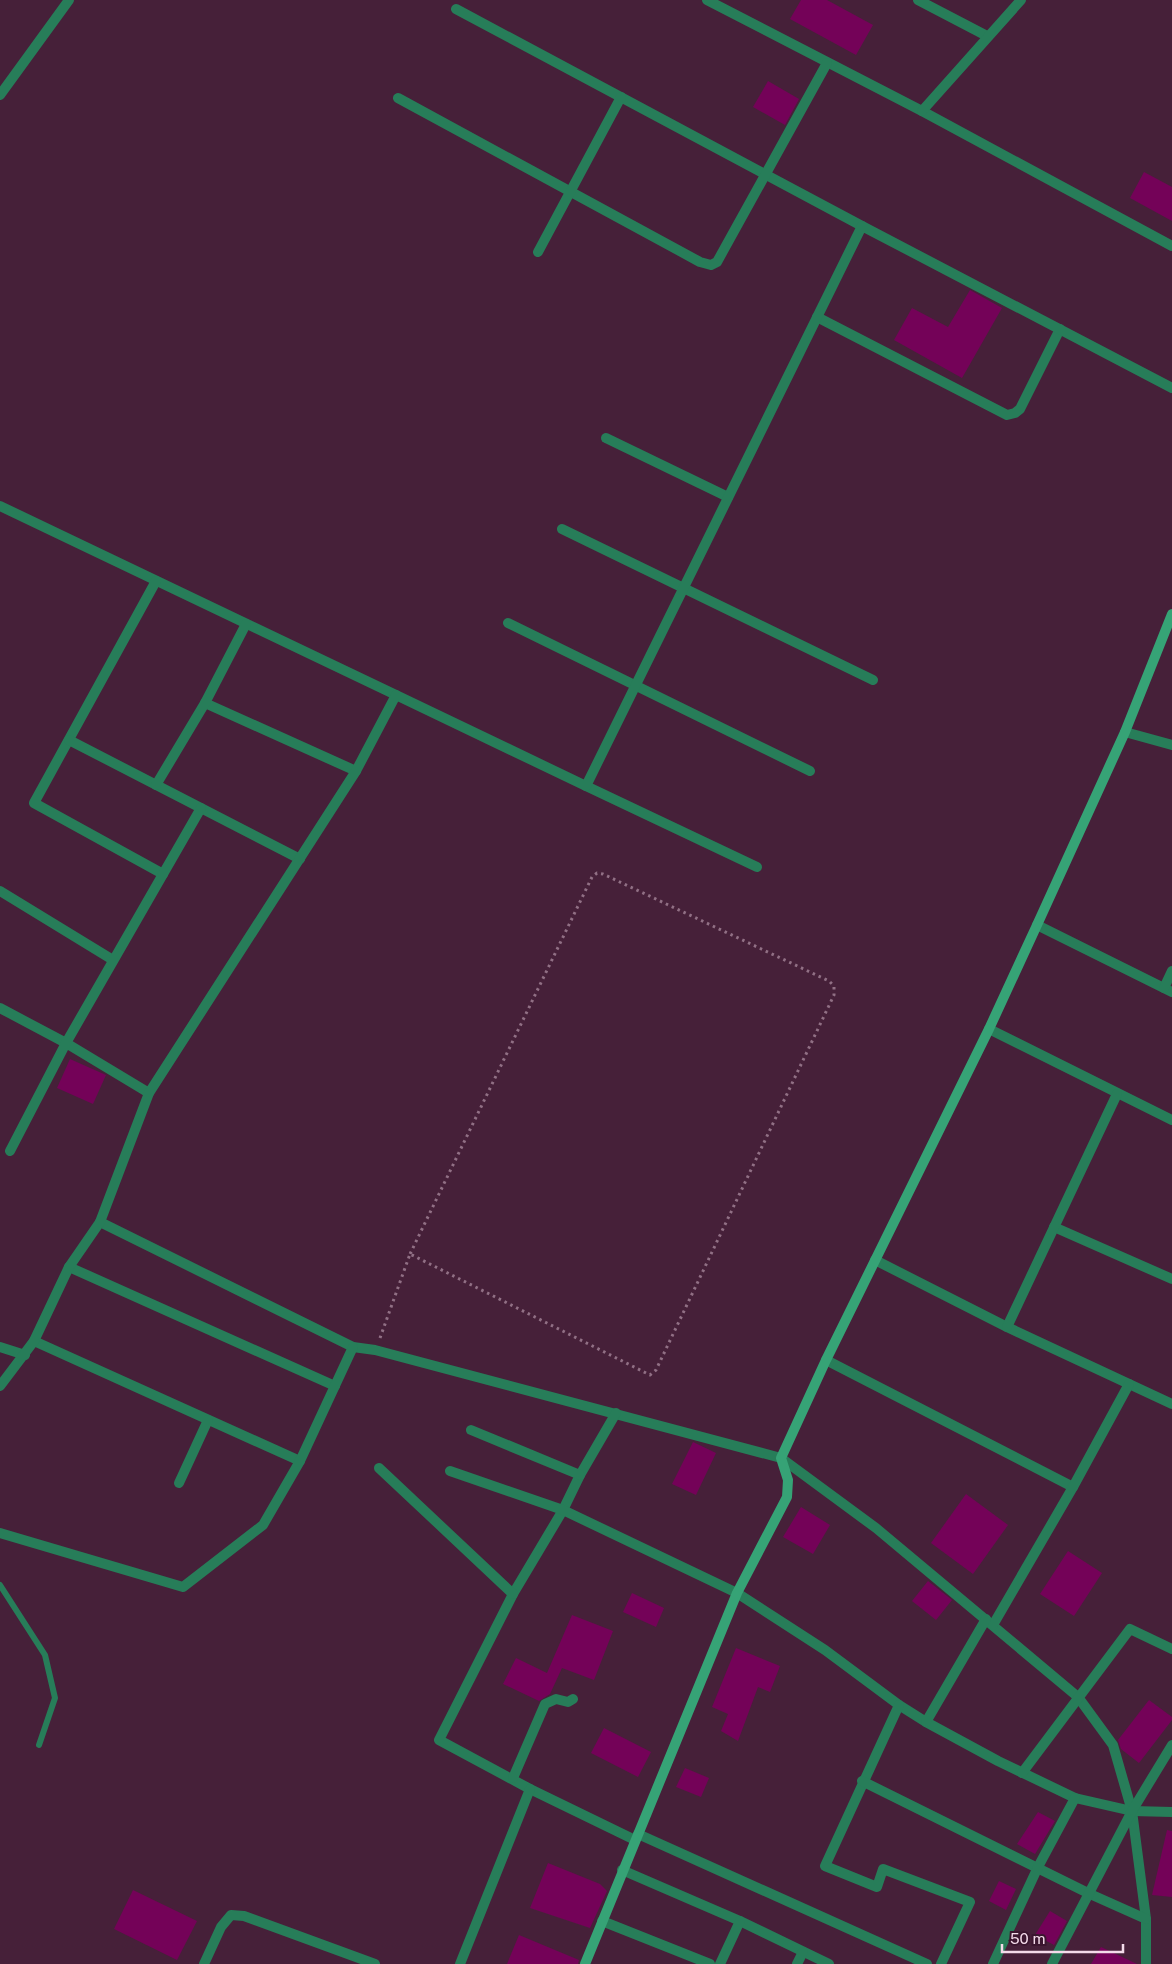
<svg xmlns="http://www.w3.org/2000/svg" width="1172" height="1964" font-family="'Public Sans',sans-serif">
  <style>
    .building { fill: #740258 }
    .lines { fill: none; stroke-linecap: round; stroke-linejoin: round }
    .path { stroke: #917085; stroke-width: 3; stroke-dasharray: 2.5 4; stroke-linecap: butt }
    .service { stroke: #277d59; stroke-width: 6 }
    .minor { stroke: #277d59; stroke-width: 10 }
    .secondary { stroke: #36a376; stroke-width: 10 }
  </style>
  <rect width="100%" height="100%" fill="#462039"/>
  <g class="building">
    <polygon points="801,0 827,0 873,25 856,55 790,19"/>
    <polygon points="768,81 799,99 785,125 753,107"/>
    <polygon points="1144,172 1172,187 1172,221 1130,198"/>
    <polygon points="970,290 1002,308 962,378 894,340 912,308 948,327"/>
    <polygon points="70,1059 106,1075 93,1104 57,1088"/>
    <polygon points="693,1442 716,1453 696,1495 672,1484"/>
    <polygon points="966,1494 1008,1525 973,1574 931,1543"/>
    <polygon points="801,1507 830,1525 813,1554 783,1537"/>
    <polygon points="1068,1551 1102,1573 1074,1616 1040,1594"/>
    <polygon points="928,1581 952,1600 936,1620 912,1601"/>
    <polygon points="632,1593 664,1608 656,1627 623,1612"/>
    <polygon points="572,1615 613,1631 594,1680 562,1668 550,1694 539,1701 503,1684 516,1658 547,1673"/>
    <polygon points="736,1648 780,1666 770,1692 758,1687 738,1741 721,1731 728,1714 712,1707"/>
    <polygon points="1149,1700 1172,1717 1172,1720 1139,1763 1121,1749 1118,1740"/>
    <polygon points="604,1728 651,1752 638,1777 591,1753"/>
    <polygon points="685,1768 709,1778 701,1797 676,1787"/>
    <polygon points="1038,1812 1055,1821 1035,1854 1017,1844"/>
    <polygon points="1167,1830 1172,1831 1172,1897 1152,1895"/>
    <polygon points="548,1863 600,1884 607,1891 590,1928 530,1908"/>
    <polygon points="999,1881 1016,1889 1006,1910 989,1901"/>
    <polygon points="133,1890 197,1921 177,1960 114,1929"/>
    <polygon points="1050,1911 1067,1921 1054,1945 1035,1935"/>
    <polygon points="519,1935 579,1960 578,1964 507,1964"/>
    <polygon points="1101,1947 1137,1964 1091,1964"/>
  </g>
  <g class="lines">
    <polyline class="path" points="380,1338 410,1254 650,1375 656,1370 834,995 834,986 829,981 603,874 597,873 592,877 410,1254"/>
    <polyline class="service" points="0,1585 45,1655 55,1698 39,1745"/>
    <g class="minor">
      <polyline points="707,0 922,111 1172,246"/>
      <polyline points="918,0 987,36"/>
      <polyline points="456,9 862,226"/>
      <polyline points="0,95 69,0"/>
      <polyline points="398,98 700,262 711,265 717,262 827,63"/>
      <polyline points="922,111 1021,0"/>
      <polyline points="538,252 621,97"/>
      <polyline points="817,317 1007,415 1015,413 1020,409 1060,329"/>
      <polyline points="606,438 728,497"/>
      <polyline points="0,506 396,695"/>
      <polyline points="562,529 873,680"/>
      <polyline points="156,581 34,803 163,874"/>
      <polyline points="508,623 810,771"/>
      <polyline points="205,703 356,771"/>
      <polyline points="1125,732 1172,745"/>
      <polyline points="69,740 300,859"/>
      <polyline points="156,785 205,703 246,624"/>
      <polyline points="586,786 757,867"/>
      <polyline points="0,891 113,960"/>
      <polyline points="1037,925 1172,992"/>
      <polyline points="1164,988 1172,971"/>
      <polyline points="0,1008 66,1043 149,1093"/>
      <polyline points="989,1029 1172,1120"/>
      <polyline points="10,1151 66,1043 201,808"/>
      <polyline points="100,1222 353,1347 375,1350 781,1458 876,1528 1078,1697 1113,1745 1132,1811 1146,1919 1146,1964"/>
      <polyline points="1054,1227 1172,1279"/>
      <polyline points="875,1260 1007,1327 1172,1404"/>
      <polyline points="69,1267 335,1386"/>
      <polyline points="1007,1327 1117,1094"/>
      <polyline points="34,1341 300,1461"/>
      <polyline points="0,1347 25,1355"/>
      <polyline points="826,1360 1073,1487"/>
      <polyline points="0,1386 34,1341 69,1267 100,1222 149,1093 356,771 396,695 586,786 862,226 1172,388"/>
      <polyline points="616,1413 580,1475 563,1510 513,1594 439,1740 530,1789 635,1840"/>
      <polyline points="471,1430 580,1475"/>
      <polyline points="379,1468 513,1594"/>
      <polyline points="450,1471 563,1510 737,1593 825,1650 899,1705 926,1722 998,1761 1075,1798 1132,1811 1172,1812"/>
      <polyline points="179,1483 208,1420"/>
      <polyline points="0,1533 183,1587 263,1525 300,1461 353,1347"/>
      <polyline points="993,1625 1073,1487 1129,1384"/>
      <polyline points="899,1705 825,1866 877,1887 883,1869 970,1902 941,1964"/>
      <polyline points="926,1722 986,1619"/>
      <polyline points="1022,1773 1130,1629 1172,1649"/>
      <polyline points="513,1778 545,1704 556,1699 568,1702 573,1699"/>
      <polyline points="862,1781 1090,1894 1146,1919"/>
      <polyline points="638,1834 927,1964"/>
      <polyline points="622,1870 740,1921 829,1964"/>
      <polyline points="602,1921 710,1964"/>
      <polyline points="204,1964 221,1927 231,1915 244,1916 375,1964"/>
      <polyline points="460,1964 530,1789"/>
      <polyline points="720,1964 740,1921"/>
      <polyline points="797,1964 803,1952"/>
      <polyline points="993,1964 1038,1867 1075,1798"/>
      <polyline points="1052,1964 1132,1811 1172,1745"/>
    </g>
    <polyline class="secondary" points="585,1964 737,1593 787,1497 788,1480 781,1458 826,1360 989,1029 1037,925 1125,732 1172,614"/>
  </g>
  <path d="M1002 1944v8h121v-8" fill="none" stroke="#f4dbea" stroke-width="2.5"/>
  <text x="1010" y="1944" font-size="15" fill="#f4dbea" stroke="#3b162f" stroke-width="4" paint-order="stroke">50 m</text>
</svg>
